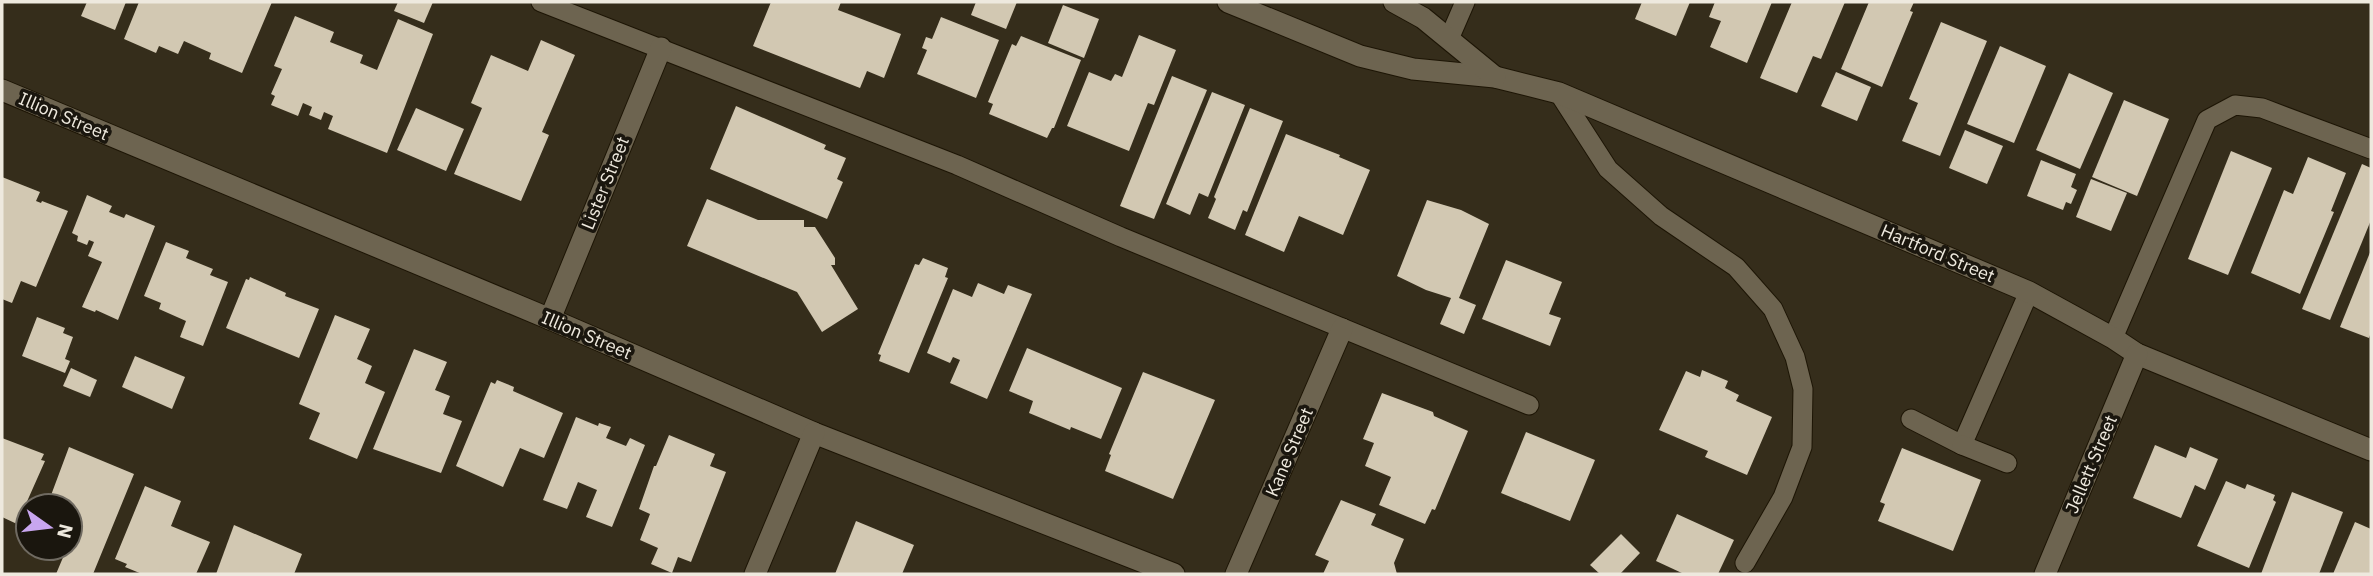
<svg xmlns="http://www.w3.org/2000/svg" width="2373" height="576" font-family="'IBM Plex Sans',sans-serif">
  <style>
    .building { fill: #d2c8b2 }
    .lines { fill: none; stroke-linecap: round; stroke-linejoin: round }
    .lane-casing { stroke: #1d1505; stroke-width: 21 }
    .street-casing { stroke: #1d1505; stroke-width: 23 }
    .lane { stroke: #6d6450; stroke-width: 19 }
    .street { stroke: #6d6450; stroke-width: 21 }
    .labels { text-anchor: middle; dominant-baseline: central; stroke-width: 7; stroke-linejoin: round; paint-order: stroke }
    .street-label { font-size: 18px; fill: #eee9de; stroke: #1a160e }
  </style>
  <rect width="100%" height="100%" fill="#352d1b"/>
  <g class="building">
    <polygon points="87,2 126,2 115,30 81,16"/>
    <polygon points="139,2 230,3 272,2 242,73 209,59 211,53 184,41 178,54 159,46 156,53 124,39"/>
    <polygon points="398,2 433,2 424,23 394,11"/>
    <polygon points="771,2 841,2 838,10 901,34 884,78 867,71 860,88 753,46"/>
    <polygon points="976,2 1017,2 1006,29 971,15"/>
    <polygon points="1642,2 1690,2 1676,36 1635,19"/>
    <polygon points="1715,2 1772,2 1747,63 1710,47 1721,21 1709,17"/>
    <polygon points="1792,2 1845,2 1821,59 1813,56 1797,93 1760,78"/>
    <polygon points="1869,2 1914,2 1910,11 1913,12 1882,87 1841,69"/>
    <polygon points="1063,5 1099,19 1084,58 1048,43"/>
    <polygon points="295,16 334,32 330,42 363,55 360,63 377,70 398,19 433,34 387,153 328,129 333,116 324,112 321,120 309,115 312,107 303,103 298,116 271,105 275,96 271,94 282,69 274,66"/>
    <polygon points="941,17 999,40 976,98 917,74 927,50 922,48 926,37 932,39"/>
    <polygon points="1941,22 1987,41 1940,156 1902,141 1918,103 1909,99"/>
    <polygon points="1139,35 1176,50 1154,105 1148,103 1129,151 1067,126 1089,72 1111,81 1115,74 1122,77"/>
    <polygon points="1021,36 1081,60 1054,128 1052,128 1047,138 989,114 993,104 988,102 1012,44 1016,46"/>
    <polygon points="541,40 575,55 542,132 549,135 521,201 454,174 482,108 471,103 491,55 528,71"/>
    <polygon points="2000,46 2046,66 2014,143 1967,124"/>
    <polygon points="1836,72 1871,87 1857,121 1821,106"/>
    <polygon points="2069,73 2113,93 2080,169 2036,150"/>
    <polygon points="1172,76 1207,90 1154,219 1120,206"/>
    <polygon points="1212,92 1245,105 1208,197 1199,193 1190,215 1166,204"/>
    <polygon points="2124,100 2169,119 2137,196 2092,177"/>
    <polygon points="736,106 826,145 824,149 846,158 837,179 843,182 827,219 710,169"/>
    <polygon points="416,108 464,129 446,171 397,150"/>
    <polygon points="1250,108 1283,121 1247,212 1243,210 1235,230 1208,218 1216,199 1214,197"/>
    <polygon points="1965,130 2003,146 1987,184 1949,168"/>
    <polygon points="1286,134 1340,155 1339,157 1370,170 1343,235 1299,216 1284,252 1245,235"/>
    <polygon points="2231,151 2272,168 2228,275 2188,259"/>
    <polygon points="2308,157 2346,173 2331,211 2334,212 2300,294 2251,273 2284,190 2293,194"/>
    <polygon points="2041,160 2076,174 2071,187 2077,190 2071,204 2066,202 2063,210 2027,196"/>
    <polygon points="2362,164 2371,168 2371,220 2330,320 2302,309"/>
    <polygon points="2,177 40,192 36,201 41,203 42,201 68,211 36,287 21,281 12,303 2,299"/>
    <polygon points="2091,179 2127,193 2111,231 2076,217"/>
    <polygon points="87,195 112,206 109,212 124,218 126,214 155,226 118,320 96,310 95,312 82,307 102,262 88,256 94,242 89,240 87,245 77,241 78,236 72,233"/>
    <polygon points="707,199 758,220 804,220 804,227 815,227 835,258 835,265 831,265 858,309 822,332 797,292 687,246"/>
    <polygon points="1427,200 1461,210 1489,224 1459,298 1476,305 1464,334 1440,324 1451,298 1426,290 1397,276"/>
    <polygon points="166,242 189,251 186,258 213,269 210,275 228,282 203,346 180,337 186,321 159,309 161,303 144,296"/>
    <polygon points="2371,250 2371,332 2369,338 2340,327"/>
    <polygon points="923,258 948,268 945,277 948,278 909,373 879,361 881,355 878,354 915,264 919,265"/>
    <polygon points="1506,260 1562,282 1549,314 1561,318 1550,346 1482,319"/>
    <polygon points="250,277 286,293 285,296 319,309 299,358 226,328 246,279 249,280"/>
    <polygon points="978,283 1004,294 1008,285 1032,294 987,399 950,383 960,360 953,357 950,363 927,353 953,289 972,297"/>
    <polygon points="335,315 370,329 357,359 372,366 365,383 385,392 357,459 309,439 320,413 299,404"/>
    <polygon points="37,317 65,328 63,333 73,337 65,359 70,361 65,373 22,356"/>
    <polygon points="1027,348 1122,388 1101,439 1071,427 1070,430 1029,413 1033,401 1009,391"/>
    <polygon points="414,349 447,362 435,390 450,396 443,414 462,421 441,473 373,449"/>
    <polygon points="135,356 185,377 172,409 122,387"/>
    <polygon points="71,368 97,380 90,397 63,386"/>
    <polygon points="1702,370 1728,381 1725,388 1739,395 1736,401 1772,417 1747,475 1705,457 1708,451 1659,430 1686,371 1700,377"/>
    <polygon points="1143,372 1215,400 1173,499 1105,471 1111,455 1109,454"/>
    <polygon points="497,380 514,387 513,391 563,413 544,458 520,448 503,487 456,466 491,382 495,384"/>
    <polygon points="1382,393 1433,412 1434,416 1468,431 1435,510 1432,509 1425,524 1379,505 1391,477 1365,466 1374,443 1363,439"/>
    <polygon points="576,417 598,426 599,423 611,427 606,438 626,446 630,438 645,445 612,527 586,517 597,490 578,482 567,509 543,500"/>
    <polygon points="1526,432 1595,460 1570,521 1501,493"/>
    <polygon points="669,435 715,454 710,466 726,472 691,562 678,557 672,573 651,564 658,548 640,540 650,514 639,509 654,466 656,466"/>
    <polygon points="2,438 44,454 41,460 45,461 17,524 2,517"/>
    <polygon points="2155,445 2186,458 2190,447 2218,459 2205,490 2195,485 2181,518 2133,498"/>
    <polygon points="69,447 134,474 93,574 56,574 67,548 70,548 70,506 47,506"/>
    <polygon points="1902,448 1981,480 1953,551 1878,521 1885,504 1880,502"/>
    <polygon points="2226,481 2245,489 2247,484 2275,495 2273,500 2276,502 2249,568 2197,546"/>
    <polygon points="145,486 181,501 171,526 210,542 196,574 142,574 125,567 127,564 115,559"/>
    <polygon points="2292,492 2343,512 2319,574 2261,574"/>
    <polygon points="1341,500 1376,514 1371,525 1404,539 1394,563 1397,574 1323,574 1329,561 1315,555"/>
    <polygon points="1677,514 1734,540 1718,574 1684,574 1656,561"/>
    <polygon points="856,521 914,545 902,574 835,574"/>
    <polygon points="2355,522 2371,529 2371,574 2333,574"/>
    <polygon points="234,525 302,554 294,574 216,574"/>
    <polygon points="1621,534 1640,553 1620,574 1600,574 1590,565"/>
  </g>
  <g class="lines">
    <defs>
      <g id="lane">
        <polyline points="541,2 957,165 1121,237 1529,405"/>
        <polyline points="1449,39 1465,2"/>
        <polyline points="1559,93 1608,169 1661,216 1736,267 1773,309 1795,357 1803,389 1802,447 1783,497 1745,563"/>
        <polyline points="2113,338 2207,120 2235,105 2262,108 2371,149"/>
        <polyline points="1911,419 1962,445 2029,292"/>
        <polyline points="1962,445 2007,463"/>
      </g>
      <g id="street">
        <polyline points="1228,2 1360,56 1413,69 1495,77 1559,93 2029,292 2113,338 2137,354 2371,450"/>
        <polyline points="1394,2 1423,18 1495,77"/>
        <polyline points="2,90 550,319 814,433 1174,574"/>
        <polyline points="550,319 661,48"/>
        <polyline points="755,574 814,433"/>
        <polyline points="1236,574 1342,329"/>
        <polyline points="2045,574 2137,354"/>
      </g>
    </defs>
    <use href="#lane" class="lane-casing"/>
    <use href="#street" class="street-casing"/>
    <use href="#lane" class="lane"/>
    <use href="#street" class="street"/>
  </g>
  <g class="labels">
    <g class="street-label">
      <text transform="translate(64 116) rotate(23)">Illion Street</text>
      <text transform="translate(605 183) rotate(-68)">Lister Street</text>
      <text transform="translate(1938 253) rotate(23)">Hartford Street</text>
      <text transform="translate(587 335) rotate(23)">Illion Street</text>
      <text transform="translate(1289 452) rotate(-67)">Kane Street</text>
      <text transform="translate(2091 464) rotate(-67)">Jellett Street</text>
    </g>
  </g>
  <rect width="2373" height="576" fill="none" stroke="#eee9de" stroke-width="7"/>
  <g transform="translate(49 527) rotate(104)"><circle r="33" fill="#1a160e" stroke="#6f6a61" stroke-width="2"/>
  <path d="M0-5L12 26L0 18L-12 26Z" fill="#c8a6ef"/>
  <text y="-10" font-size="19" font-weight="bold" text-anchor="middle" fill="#eee9de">N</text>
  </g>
</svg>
